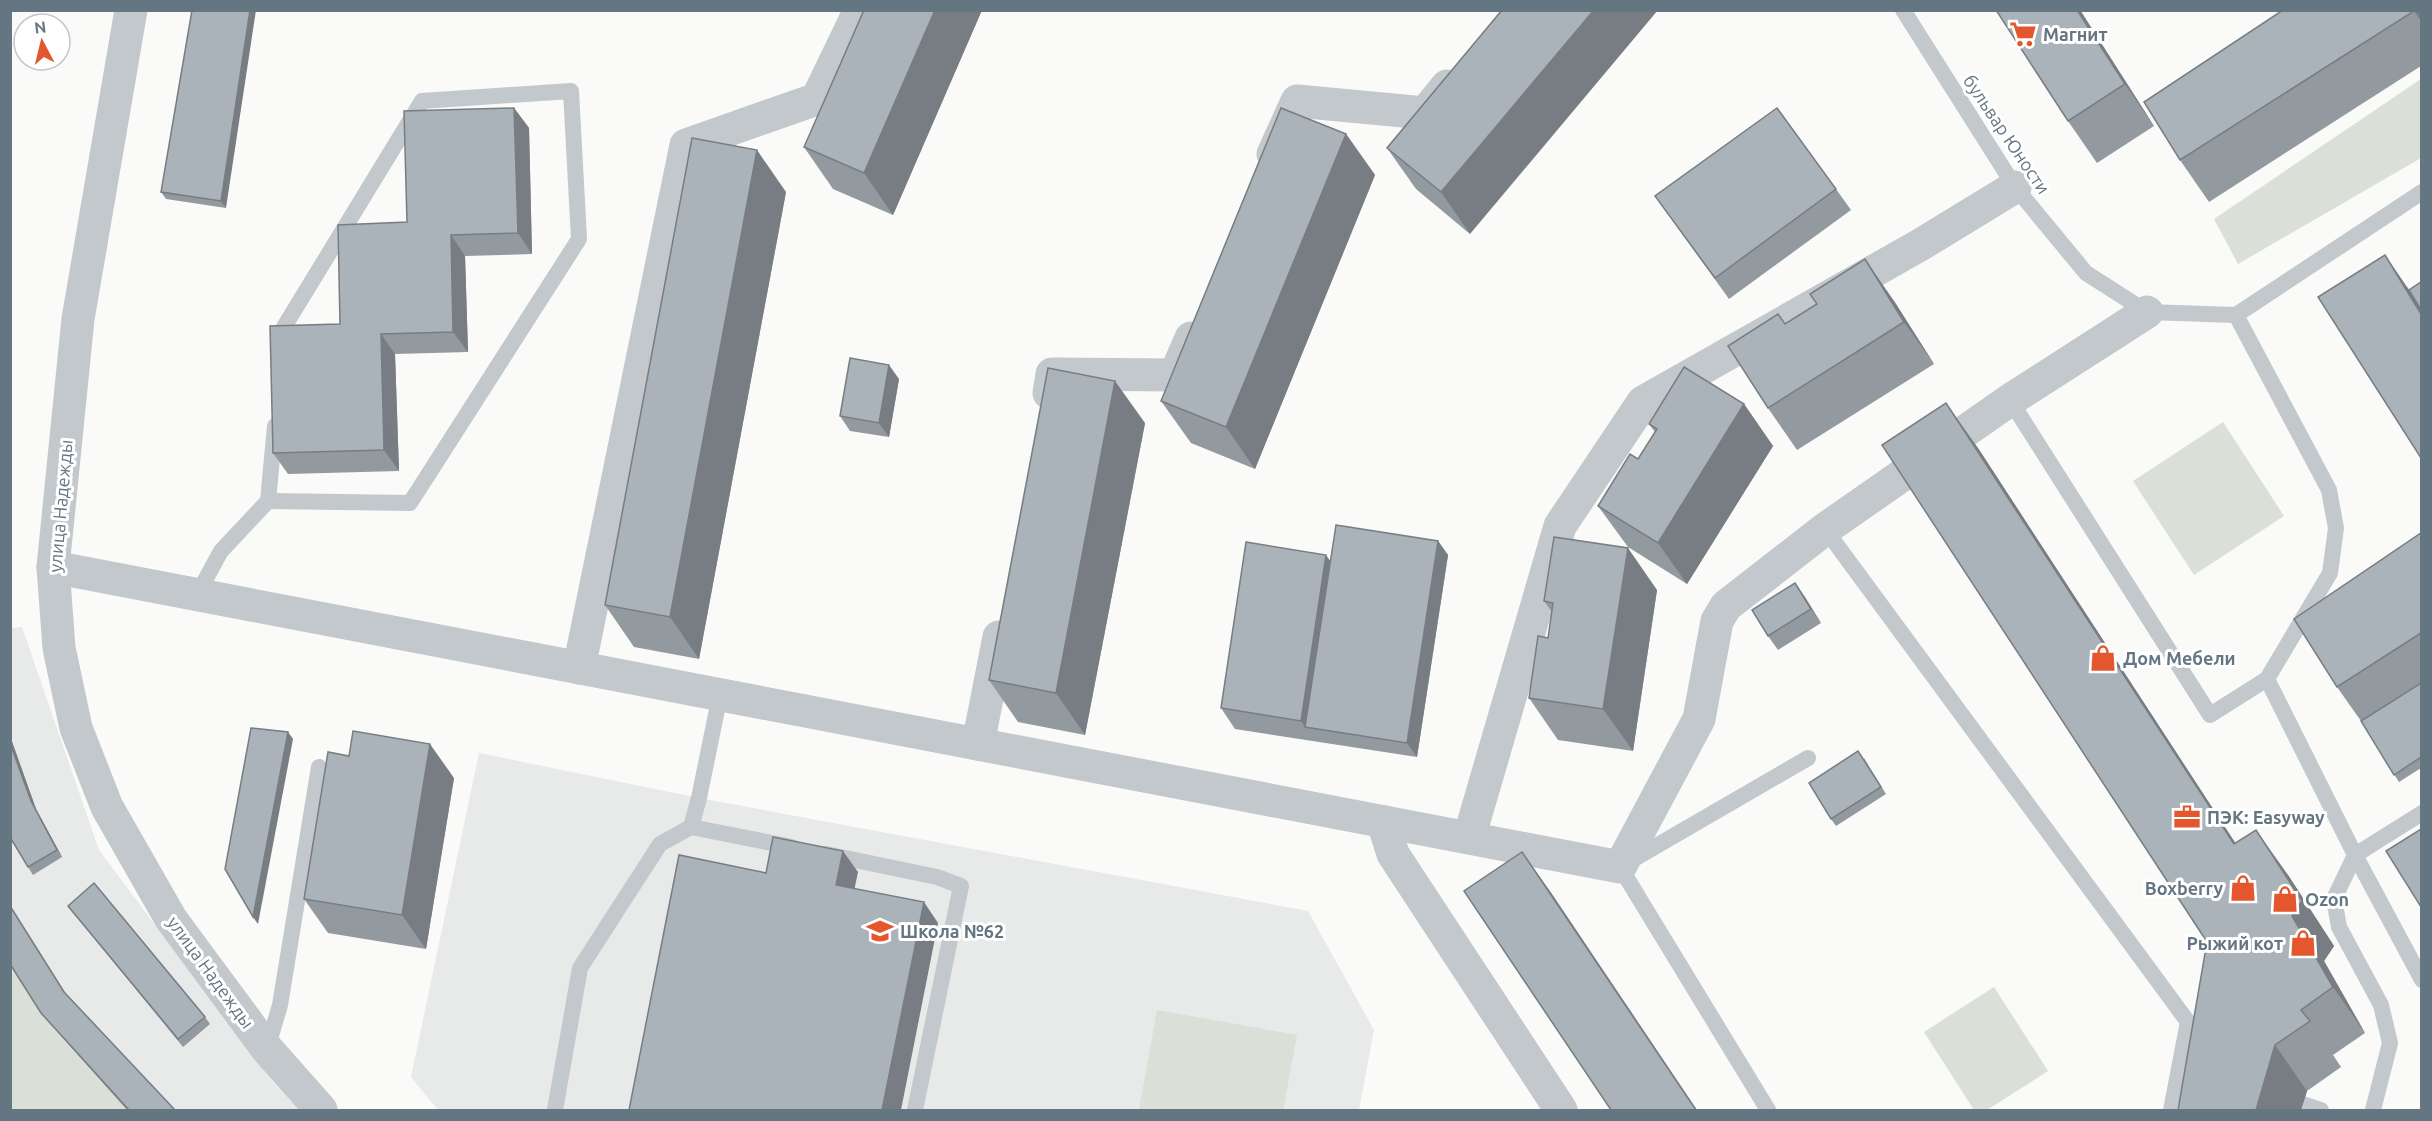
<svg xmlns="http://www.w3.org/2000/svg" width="2432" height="1121" font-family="Ubuntu,sans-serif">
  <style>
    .built { fill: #e8e9e9 }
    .green { fill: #dadfd7 }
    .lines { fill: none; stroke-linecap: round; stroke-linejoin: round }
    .service { stroke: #c3c8cc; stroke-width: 16 }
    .minor { stroke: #c3c8cc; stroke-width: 33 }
    .wall { fill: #929a9f }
    .shaded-wall { fill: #777d82 }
    .building { fill: #aab3b9; stroke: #777d82; stroke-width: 1.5 }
    .labels { text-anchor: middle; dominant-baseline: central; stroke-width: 6; stroke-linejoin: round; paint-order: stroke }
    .poi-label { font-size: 18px; font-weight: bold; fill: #657683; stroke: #fff; text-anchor: start }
    .street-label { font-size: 18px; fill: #657683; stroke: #fff }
  </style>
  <rect width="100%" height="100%" fill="#fafaf8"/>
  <g class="built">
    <polygon points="22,627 99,850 268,1076 299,1110 127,1110 11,963 10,628"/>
    <polygon points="479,753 699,798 1308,911 1374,1030 1359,1110 438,1110 411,1077"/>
  </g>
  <g class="green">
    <polygon points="2421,79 2421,158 2238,264 2214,219"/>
    <polygon points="2223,422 2284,516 2194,575 2133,481"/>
    <polygon points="10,963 127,1110 11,1110"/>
    <polygon points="1994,987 2048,1071 1987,1110 1974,1110 1924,1032"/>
    <polygon points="1157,1010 1297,1035 1283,1110 1139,1110"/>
  </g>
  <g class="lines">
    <g class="service">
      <polyline points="1903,10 2015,187 2086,273 2147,312 2236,315 2422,192"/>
      <polyline points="2010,400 2210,715 2267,679 2330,573 2336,528 2329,490 2236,315"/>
      <polyline points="268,501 410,503 579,239 571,91 422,101 284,327 282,346"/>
      <polyline points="1825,529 2188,1022 2171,1110"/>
      <polyline points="197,595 221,551 268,501 275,426"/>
      <polyline points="2267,679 2355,855 2422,980"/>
      <polyline points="691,827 699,798 720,695"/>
      <polyline points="826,854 937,877 961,886 915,1110"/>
      <polyline points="267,1049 280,1005 319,767"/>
      <polyline points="2303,1104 2321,1110"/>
      <polyline points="555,1110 580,968 660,844 691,827 792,847"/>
      <polyline points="1768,1110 1620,867 1808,758"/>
      <polyline points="2373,1110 2390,1043 2381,1005 2339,927 2334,899 2355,855 2422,813"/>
    </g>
    <g class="minor">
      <polyline points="131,10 78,319 53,567 59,648 76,728 107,807 171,919 267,1049 321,1110"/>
      <polyline points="1273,154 1297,101 1425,113 1447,86"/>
      <polyline points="1049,393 1052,374 1175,375 1191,338"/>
      <polyline points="53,567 1620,867 1699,719 1717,621 1726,606 1825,529 2010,400 2147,312"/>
      <polyline points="579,668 686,145 817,99 860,10"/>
      <polyline points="978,744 999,637"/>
      <polyline points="1383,822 1393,854 1561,1110"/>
      <polyline points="1469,838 1560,526 1643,402 1920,245 2015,187"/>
    </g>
  </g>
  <g class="wall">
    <polygon points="192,10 226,208 166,199 161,192"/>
    <polygon points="864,10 982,10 893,215 833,189 804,147"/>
    <polygon points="1502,10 1470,234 1416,189 1387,148"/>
    <polygon points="1996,10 2080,10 2154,126 2097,163 2068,121"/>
    <polygon points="2283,10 2421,10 2421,66 2209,202 2180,160"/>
    <polygon points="514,108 529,128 532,254 465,256 468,352 395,354 399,471 288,474 273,453 340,324 407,222"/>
    <polygon points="1346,134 1375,175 1255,469 1191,443 1161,401"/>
    <polygon points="1836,189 1851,210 1729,299 1655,196"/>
    <polygon points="786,192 699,659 634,647 605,605"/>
    <polygon points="1894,301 1934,364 1797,450 1768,408 1778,314 1785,324"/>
    <polygon points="899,379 889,437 850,431 840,416"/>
    <polygon points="1744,404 1773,446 1687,584 1628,547 1598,506 1638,459 1655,432 1649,424"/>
    <polygon points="1145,423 1085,735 1018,722 989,680"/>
    <polygon points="1978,448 2235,843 2288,875 2334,946 2324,961 2365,1033 2333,1055 2341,1067 2307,1091 2301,1110 2207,942"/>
    <polygon points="2421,533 2421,768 2399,782 2361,721 2337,687"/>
    <polygon points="1438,541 1448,555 1417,757 1235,729 1221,708 1331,561"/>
    <polygon points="1795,583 1821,623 1778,650 1768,636"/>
    <polygon points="1657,590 1633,751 1558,740 1529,698 1548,638 1552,612 1544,601"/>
    <polygon points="10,736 36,809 62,857 33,875 10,837"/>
    <polygon points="1864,758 1886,794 1836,826 1831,819"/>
    <polygon points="454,778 426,949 328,933 304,899"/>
    <polygon points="10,905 66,994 175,1110 127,1110 47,1020 41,1013"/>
    <polygon points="68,906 205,1017 210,1024 183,1047"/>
  </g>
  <g class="shaded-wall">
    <polygon points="250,10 256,10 226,208 221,201"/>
    <polygon points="935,10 982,10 893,215 864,173"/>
    <polygon points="1594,10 1658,10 1470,234 1441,192"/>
    <polygon points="2077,10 2080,10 2154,126 2125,84"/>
    <polygon points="2421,10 2421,21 2414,11"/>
    <polygon points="514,108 529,128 532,254 518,233"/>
    <polygon points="1346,134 1375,175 1255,469 1226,427"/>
    <polygon points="757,150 786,192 699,659 670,617"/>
    <polygon points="451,235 465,256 468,352 453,332"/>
    <polygon points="2385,255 2414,297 2421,310 2421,314"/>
    <polygon points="1865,259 1894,301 1934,364 1904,322"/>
    <polygon points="381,334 395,354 399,471 384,450"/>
    <polygon points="889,365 899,379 889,437 879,423"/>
    <polygon points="1115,381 1145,423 1085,735 1056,693"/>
    <polygon points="1946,403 1978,448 2266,890 2234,844"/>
    <polygon points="1744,404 1773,446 1687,584 1658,543"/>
    <polygon points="1438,541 1448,555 1417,757 1407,743"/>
    <polygon points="1628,548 1657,590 1633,751 1603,709"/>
    <polygon points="1326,555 1340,575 1305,727 1301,721"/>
    <polygon points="1795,583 1805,597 1821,623 1811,609"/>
    <polygon points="288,732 293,739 258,924 253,917"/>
    <polygon points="10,736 36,809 62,857 57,850 31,801 10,743"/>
    <polygon points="430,744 454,778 426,949 402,915"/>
    <polygon points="2256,830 2288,875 2334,946 2324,961 2365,1033 2333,987 2292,916"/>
    <polygon points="843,851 858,872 851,906 836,885"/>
    <polygon points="1522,852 1552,894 1697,1110 1696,1110"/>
    <polygon points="924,902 938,923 901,1110 882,1110"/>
    <polygon points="2275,1045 2307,1091 2301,1110 2256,1110"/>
  </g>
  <g class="building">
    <polygon points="192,10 250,10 221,201 161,192"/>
    <polygon points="864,10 935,10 864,173 804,147"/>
    <polygon points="1502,10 1594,10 1441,192 1387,148"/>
    <polygon points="1996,10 2077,10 2125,84 2068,121"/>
    <polygon points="2283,10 2414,11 2180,160 2144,102"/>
    <polygon points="514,108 518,233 451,235 453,332 381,334 384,450 273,453 270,326 340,324 338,225 407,222 404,111"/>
    <polygon points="1281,108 1346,134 1226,427 1161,401"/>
    <polygon points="1777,108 1836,189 1715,278 1655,196"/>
    <polygon points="692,138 757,150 670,617 605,605"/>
    <polygon points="2385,255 2421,314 2421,458 2318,297"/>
    <polygon points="1865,259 1904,322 1768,408 1728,346 1778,314 1785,324 1817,304 1810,294"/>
    <polygon points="2421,282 2421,310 2409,290"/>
    <polygon points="850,358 889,365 879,423 840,416"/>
    <polygon points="1684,367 1744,404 1658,543 1598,506 1630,454 1638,459 1657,429 1649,424"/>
    <polygon points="1048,368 1115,381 1056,693 989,680"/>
    <polygon points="1946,403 2234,844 2256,830 2302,901 2292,916 2333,987 2301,1010 2310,1021 2275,1045 2256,1110 2178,1110 2207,942 1882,445"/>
    <polygon points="1336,525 1438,541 1407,743 1305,727"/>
    <polygon points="2421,533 2421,633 2337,687 2294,619"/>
    <polygon points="1554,537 1628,548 1603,709 1529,698 1538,636 1548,638 1553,603 1544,601"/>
    <polygon points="1246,542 1326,555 1301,721 1221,708"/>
    <polygon points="1795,583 1811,609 1768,636 1752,610"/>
    <polygon points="2421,683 2421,757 2394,775 2361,721"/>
    <polygon points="251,728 288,732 253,917 225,869"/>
    <polygon points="353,731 430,744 402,915 304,899 328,752 349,756"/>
    <polygon points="10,743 31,801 57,850 28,867 10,837"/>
    <polygon points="1858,751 1881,787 1831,819 1809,783"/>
    <polygon points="2421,829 2421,907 2386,851"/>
    <polygon points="773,837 843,851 836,885 924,902 882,1110 629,1110 679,855 766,873"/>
    <polygon points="1522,852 1696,1110 1611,1110 1464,891"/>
    <polygon points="94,883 205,1017 178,1039 68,906"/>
    <polygon points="10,906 64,992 175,1110 129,1110 41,1013 10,964"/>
  </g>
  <defs>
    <symbol id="supermarket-bare" viewBox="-9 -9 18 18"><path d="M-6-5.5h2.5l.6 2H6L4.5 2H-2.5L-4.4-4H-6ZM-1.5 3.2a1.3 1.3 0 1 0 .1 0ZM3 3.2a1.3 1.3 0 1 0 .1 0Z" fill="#e4572e" stroke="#fff" stroke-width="2.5" paint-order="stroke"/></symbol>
    <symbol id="shop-bare" viewBox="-9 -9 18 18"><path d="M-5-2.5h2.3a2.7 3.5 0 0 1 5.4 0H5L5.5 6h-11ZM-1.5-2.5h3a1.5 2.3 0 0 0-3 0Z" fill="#e4572e" stroke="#fff" stroke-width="2.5" paint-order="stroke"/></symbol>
    <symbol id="office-bare" viewBox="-9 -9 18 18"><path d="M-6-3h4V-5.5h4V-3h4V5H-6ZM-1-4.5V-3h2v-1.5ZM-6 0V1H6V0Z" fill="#e4572e" stroke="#fff" stroke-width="2.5" paint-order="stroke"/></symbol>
    <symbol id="school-bare" viewBox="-9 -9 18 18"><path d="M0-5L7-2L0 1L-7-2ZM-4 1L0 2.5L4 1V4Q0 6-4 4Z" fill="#e4572e" stroke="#fff" stroke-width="2.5" paint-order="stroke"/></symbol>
  </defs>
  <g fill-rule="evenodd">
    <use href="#supermarket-bare" x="2004" y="15" width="38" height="38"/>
    <use href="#shop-bare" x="2084" y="639" width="38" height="38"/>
    <use href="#office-bare" x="2168" y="798" width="38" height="38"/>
    <use href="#shop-bare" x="2224" y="869" width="38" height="38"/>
    <use href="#shop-bare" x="2266" y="880" width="38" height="38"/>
    <use href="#school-bare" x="861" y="912" width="38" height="38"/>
    <use href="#shop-bare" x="2284" y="924" width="38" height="38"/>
  </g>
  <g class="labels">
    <g class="poi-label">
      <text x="2043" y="34">Магнит</text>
      <text x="2123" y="658">Дом Мебели</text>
      <text x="2207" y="817">ПЭК: Easyway</text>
      <text x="2223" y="888" text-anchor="end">Boxberry</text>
      <text x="2305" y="899">Ozon</text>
      <text x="900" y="931">Школа №62</text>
      <text x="2283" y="943" text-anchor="end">Рыжий кот</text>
    </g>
    <g class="street-label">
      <text transform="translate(2007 134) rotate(56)">бульвар Юности</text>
      <text transform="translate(60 506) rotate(-85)">улица Надежды</text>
      <text transform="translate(211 972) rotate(54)">улица Надежды</text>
    </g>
  </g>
  <rect width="2432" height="1121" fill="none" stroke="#657683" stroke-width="24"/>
  <g transform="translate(42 42) rotate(353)"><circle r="28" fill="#ffffff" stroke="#c1c8cd" stroke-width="1.5"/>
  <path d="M0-4.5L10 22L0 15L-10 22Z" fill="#e4572e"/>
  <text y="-9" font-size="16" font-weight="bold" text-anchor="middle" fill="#657683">N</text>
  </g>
</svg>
